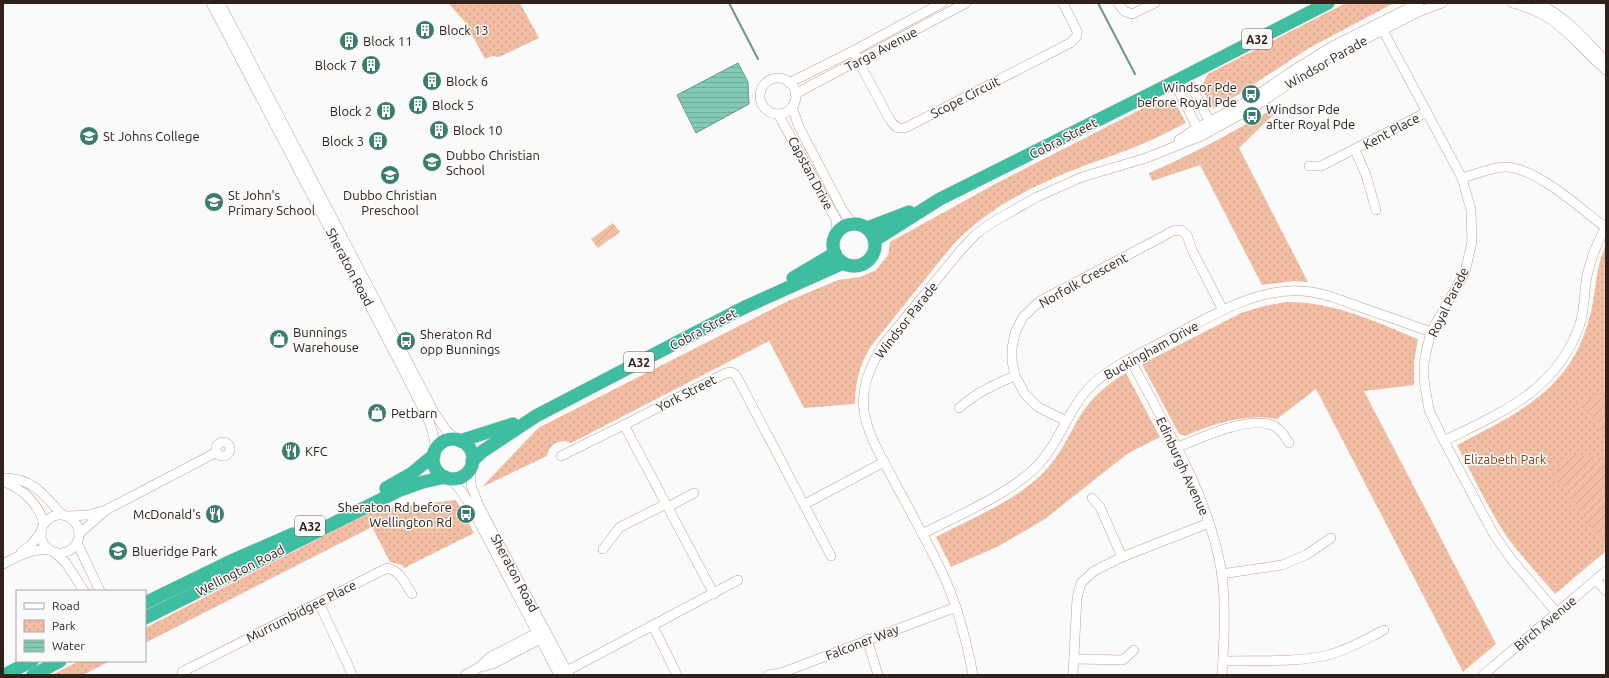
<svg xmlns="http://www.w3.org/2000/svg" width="1609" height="678" font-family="Ubuntu,sans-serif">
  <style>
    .park { fill: url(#park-dots) }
    .garden { fill: url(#garden-furrows) }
    .water { fill: url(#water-rules); stroke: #699888 }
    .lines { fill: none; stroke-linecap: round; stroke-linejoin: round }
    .stream { stroke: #699888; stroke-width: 2 }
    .minor-casing { stroke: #c4a08e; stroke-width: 10 }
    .highway-casing { stroke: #dad7d6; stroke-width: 14 }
    .minor { stroke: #fff; stroke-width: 9 }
    .highway { stroke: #3ebda1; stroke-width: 13 }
    .labels { text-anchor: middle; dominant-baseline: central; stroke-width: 3; stroke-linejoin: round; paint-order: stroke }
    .shield { fill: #fafafa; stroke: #6d635e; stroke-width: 1 }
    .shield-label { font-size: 12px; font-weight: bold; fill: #30221b }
    .poi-label { font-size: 13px; fill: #30221b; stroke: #fafafa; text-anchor: start }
    .street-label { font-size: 13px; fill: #30221b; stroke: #fafafa }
    .park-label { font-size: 13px; fill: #854116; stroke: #fafafa }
  </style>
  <defs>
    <pattern id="park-dots" width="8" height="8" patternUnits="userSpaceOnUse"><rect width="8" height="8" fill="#f1bea3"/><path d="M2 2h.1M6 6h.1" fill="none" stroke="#cfa38c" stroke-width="1.8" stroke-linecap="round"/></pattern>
    <pattern id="garden-furrows" width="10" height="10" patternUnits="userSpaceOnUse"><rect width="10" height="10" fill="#f1bea3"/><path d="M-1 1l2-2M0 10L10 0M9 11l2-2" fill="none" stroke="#cfa38c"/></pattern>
    <pattern id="water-rules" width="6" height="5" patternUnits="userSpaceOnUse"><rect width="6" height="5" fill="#82cab6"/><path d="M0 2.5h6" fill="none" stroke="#71ad9c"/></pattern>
  </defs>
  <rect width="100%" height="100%" fill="#fafafa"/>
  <g class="park">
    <polygon points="448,3 520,3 539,38 499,57 492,56 485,59 465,22"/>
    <polygon points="1346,3 1394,3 1309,48 1239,94 1213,109 1201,87 1208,74"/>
    <path d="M1161 99 1174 100 1186 123C1171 130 1157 138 1142 144 1122 153 1101 159 1081 167 1034 185 987 208 952 246L871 346C860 364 855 382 855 404L804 408 769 341 571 443C560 438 549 444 547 456L482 487 538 428 788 301 838 280 860 277 876 270 888 255 890 242 995 184Z"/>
    <path d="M1271 110 1274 114 1239 148 1308 282 1294 281 1262 285 1200 165 1152 181 1149 173C1191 155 1231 133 1271 110Z"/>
    <path d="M1606 245V551L1555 594C1539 575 1522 557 1507 537 1488 508 1473 476 1457 445 1517 413 1570 391 1589 319 1597 293 1594 270 1606 245Z"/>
    <path d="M1286 302C1332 301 1376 322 1418 339L1414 362V385L1364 391 1496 644 1463 672 1316 389 1277 419C1247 413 1213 424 1185 436L1179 434 1142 364 1241 313 1264 306Z"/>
    <path d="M1126 373 1160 437 1127 454 1045 519 999 546 951 567 936 537C972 518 1014 502 1043 473 1060 456 1068 436 1080 416 1091 398 1107 384 1126 373Z"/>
    <polygon points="456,500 474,533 404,568 402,565 390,562 372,527 145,643 145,628 375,510"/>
    <polygon points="79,661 110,661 83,675 52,675"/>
  </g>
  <g class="garden">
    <polygon points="613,223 620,232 598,248 591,239"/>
    <path d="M1606 394V442L1604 444C1597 420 1597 416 1575 403Z"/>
    <polygon points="1568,453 1606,458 1606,546 1555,477"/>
  </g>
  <polygon class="water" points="738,63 748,82 749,104 696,133 677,95"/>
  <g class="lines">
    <g class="stream">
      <polyline points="729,3 758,59"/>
      <polyline points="1098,3 1135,74"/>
    </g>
    <defs>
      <g id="minor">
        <polyline points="211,3 397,358 429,421 433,434 436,450"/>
        <polyline points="220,3 434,412 446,430 456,439"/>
        <polyline points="1118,3 1124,11 1132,14 1155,3"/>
        <path d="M1512 3C1560 15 1572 41 1606 70"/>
        <path d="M1536 3C1566 15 1584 39 1606 61"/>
        <polyline points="1379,23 1462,178 1471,210 1472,242 1465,272 1431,332 1427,348 1424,363 1424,380 1429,410 1444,441 1493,533 1511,559 1557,613"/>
        <path d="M853 51 890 120C895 127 898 130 907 127L1070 43 1077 36V31L1063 3"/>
        <polyline points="1186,76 1212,126"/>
        <circle cx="778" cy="96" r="18"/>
        <polyline points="1174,82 1200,133"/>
        <polyline points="789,83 853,51 942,3"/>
        <polyline points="795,94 966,3"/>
        <polyline points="792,107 799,127 843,211 853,224"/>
        <polyline points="778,114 836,219 837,234"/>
        <polyline points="1179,140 1197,128 1248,101 1297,68 1331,47 1419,3"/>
        <polyline points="1355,150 1366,175 1376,210"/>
        <polyline points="1309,166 1321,166 1427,112"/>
        <path d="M1462 178C1476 174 1490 168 1504 167 1535 166 1581 209 1606 228"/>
        <path d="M1130 359C1166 428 1210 497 1222 575 1226 609 1224 642 1222 675"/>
        <path d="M959 408C976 393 994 384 1015 376"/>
        <polyline points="1066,421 1038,407 1025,394 1015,376 1012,361 1012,348 1015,333 1023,317 1040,301 1162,237 1172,231 1181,230 1187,235 1192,250 1223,310"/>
        <path d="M1444 441C1502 412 1557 391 1580 324 1585 308 1584 291 1587 276 1591 258 1597 242 1606 227"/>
        <circle cx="223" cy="449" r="7"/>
        <path d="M1176 448C1200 438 1247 416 1272 425 1280 428 1285 436 1289 443"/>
        <polyline points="561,456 624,425"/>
        <polyline points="471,467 471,485 479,506 569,675"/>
        <path d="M3 478C31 477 45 495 62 515"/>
        <polyline points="451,479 461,491 469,503 559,675"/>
        <path d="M3 481C23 490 38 502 44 524"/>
        <polyline points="1092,498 1100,507 1122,557"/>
        <polyline points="805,504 884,462"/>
        <polyline points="668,507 694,493"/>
        <circle cx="60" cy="534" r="19"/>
        <polyline points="68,516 89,515 102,511"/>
        <polyline points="79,534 106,510 217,452"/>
        <path d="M922 534C957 516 1009 494 1036 467 1060 443 1068 408 1092 385 1112 366 1138 355 1162 342 1203 321 1254 287 1302 291 1322 292 1341 300 1360 307 1383 315 1407 323 1431 332"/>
        <polyline points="77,543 100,591"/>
        <polyline points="603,549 620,527 666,504"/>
        <polyline points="21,552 31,545 41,532"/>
        <polyline points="54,552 66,563 84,591"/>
        <path d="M3 564C18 556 33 548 50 550"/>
        <polyline points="1221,574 1282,565 1306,555 1331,538"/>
        <polyline points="1596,580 1606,591"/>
        <polyline points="714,594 624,425 726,373 731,372 735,374 738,379 831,556"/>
        <polyline points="319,603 348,665 352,675"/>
        <polyline points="653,626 677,675"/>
        <polyline points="867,639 878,675"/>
        <polyline points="1074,659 1123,660 1134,650"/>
        <path d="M1223 661C1258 660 1294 663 1328 655 1348 650 1366 639 1384 630"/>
        <polyline points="481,667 493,664 540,639 544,634"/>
        <path d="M182 672 387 568C401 571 405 584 412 594"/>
        <polyline points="563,673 738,580"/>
        <polyline points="465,675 478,668 490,657 537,633 543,632"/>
        <polyline points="768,675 781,673 956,607"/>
        <path d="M973 675C966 638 957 602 940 568 925 537 908 508 892 477 881 456 867 434 864 410 861 386 871 365 883 345L961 250 976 234 993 222 1037 197 1082 177 1146 158 1201 136 1256 106 1319 63 1418 12 1442 3"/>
        <polyline points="1073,675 1077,598 1081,583 1094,571 1122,557 1209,523"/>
        <polyline points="1483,675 1606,571"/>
      </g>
      <g id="highway">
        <circle cx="854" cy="245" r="21"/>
        <polyline points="867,228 909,212"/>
        <polyline points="875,240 940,199 1174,82 1328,3"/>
        <polyline points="793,278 835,253"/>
        <circle cx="453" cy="459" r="20"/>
        <polyline points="460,441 513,424"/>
        <polyline points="472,461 483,451 536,416 743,308 843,263"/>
        <polyline points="386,488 411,474 434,455"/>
        <polyline points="145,603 229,562 293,534"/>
        <polyline points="145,618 398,491 423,482 445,477"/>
        <polyline points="4,675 32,661"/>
        <polyline points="33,675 60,661"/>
      </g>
    </defs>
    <use href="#minor" class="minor-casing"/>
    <use href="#highway" class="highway-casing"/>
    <use href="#minor" class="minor"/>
    <use href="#highway" class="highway"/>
  </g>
  <defs>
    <symbol id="building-disc" viewBox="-11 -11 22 22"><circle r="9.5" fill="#3b7c6c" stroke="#fafafa"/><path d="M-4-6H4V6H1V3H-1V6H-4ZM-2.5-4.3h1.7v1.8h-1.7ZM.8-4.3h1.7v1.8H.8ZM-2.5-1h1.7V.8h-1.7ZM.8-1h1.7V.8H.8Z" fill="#fff"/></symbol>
    <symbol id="bus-disc" viewBox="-11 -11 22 22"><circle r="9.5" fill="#3b7c6c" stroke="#fafafa"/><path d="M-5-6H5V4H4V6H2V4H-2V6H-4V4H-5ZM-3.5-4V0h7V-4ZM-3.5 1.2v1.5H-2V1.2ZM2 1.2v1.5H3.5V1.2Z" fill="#fff"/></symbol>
    <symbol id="school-disc" viewBox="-11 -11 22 22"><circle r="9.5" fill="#3b7c6c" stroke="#fafafa"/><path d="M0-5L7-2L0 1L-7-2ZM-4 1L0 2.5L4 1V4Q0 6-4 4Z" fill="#fff"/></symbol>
    <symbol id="shop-disc" viewBox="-11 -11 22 22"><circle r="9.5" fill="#3b7c6c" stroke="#fafafa"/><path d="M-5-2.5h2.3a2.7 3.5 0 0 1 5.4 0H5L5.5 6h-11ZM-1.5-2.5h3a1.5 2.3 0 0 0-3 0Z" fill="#fff"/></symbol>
    <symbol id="restaurant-disc" viewBox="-11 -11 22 22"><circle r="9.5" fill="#3b7c6c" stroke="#fafafa"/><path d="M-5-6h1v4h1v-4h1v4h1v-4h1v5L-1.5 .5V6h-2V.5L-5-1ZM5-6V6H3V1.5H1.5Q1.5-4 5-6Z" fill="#fff"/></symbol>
  </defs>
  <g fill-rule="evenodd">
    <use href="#building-disc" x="414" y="19" width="22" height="22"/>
    <use href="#building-disc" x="338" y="30" width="22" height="22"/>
    <use href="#building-disc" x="360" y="54" width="22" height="22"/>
    <use href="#building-disc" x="421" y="70" width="22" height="22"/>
    <use href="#bus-disc" x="1240" y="83" width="22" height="22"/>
    <use href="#building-disc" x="407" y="94" width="22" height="22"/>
    <use href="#building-disc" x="375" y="100" width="22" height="22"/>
    <use href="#bus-disc" x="1241" y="105" width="22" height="22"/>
    <use href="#building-disc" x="428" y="119" width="22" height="22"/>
    <use href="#school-disc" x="78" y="125" width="22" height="22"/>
    <use href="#building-disc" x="367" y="130" width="22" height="22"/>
    <use href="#school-disc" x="421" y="151" width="22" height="22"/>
    <use href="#school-disc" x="379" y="164" width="22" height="22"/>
    <use href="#school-disc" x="203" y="191" width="22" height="22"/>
    <use href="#shop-disc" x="268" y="328" width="22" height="22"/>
    <use href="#bus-disc" x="395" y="330" width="22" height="22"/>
    <use href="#shop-disc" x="366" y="402" width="22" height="22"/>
    <use href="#restaurant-disc" x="280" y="440" width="22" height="22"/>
    <use href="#restaurant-disc" x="204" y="503" width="22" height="22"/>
    <use href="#bus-disc" x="455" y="503" width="22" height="22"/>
    <use href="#school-disc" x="107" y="540" width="22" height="22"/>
  </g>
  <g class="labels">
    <g class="shield">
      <rect x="1242" y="29" width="30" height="20" rx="3"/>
      <rect x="624" y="352" width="30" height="20" rx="3"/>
      <rect x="295" y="516" width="30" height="20" rx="3"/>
    </g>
    <g class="shield-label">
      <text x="1257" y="39">A32</text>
      <text x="639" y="362">A32</text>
      <text x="310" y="526">A32</text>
    </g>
    <g class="poi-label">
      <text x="439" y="30">Block 13</text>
      <text x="363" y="41">Block 11</text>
      <text x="357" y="65" text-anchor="end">Block 7</text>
      <text x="446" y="81">Block 6</text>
      <text x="1237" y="87" text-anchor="end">Windsor Pde<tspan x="1237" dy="15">before Royal Pde</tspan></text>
      <text x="432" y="105">Block 5</text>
      <text x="1266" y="109">Windsor Pde<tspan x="1266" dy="15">after Royal Pde</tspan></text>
      <text x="372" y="111" text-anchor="end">Block 2</text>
      <text x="453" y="130">Block 10</text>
      <text x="103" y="136">St Johns College</text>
      <text x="364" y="141" text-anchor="end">Block 3</text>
      <text x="446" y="155">Dubbo Christian<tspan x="446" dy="15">School</tspan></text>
      <text x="228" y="195">St John's<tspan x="228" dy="15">Primary School</tspan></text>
      <text x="390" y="195" text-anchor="middle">Dubbo Christian<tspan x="390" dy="15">Preschool</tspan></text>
      <text x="293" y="332">Bunnings<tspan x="293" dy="15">Warehouse</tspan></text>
      <text x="420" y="334">Sheraton Rd<tspan x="420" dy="15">opp Bunnings</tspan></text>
      <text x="391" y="413">Petbarn</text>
      <text x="305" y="451">KFC</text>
      <text x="452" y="507" text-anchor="end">Sheraton Rd before<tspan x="452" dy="15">Wellington Rd</tspan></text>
      <text x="201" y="514" text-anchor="end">McDonald's</text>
      <text x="132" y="551">Blueridge Park</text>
    </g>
    <g class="street-label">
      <text transform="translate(881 49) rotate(-28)">Targa Avenue</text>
      <text transform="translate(1326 62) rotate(-30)">Windsor Parade</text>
      <text transform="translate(965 97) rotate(-27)">Scope Circuit</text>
      <text transform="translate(1391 131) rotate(-28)">Kent Place</text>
      <text transform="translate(1063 138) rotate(-27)">Cobra Street</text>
      <text transform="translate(811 173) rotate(62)">Capstan Drive</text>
      <text transform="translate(350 267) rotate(62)">Sheraton Road</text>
      <text transform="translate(1083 280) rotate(-29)">Norfolk Crescent</text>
      <text transform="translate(1448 302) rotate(-64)">Royal Parade</text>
      <text transform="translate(906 320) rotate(-52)">Windsor Parade</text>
      <text transform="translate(703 329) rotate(-28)">Cobra Street</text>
      <text transform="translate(1151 350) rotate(-29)">Buckingham Drive</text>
      <text transform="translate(686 393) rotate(-27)">York Street</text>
      <text transform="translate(1183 466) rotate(65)">Edinburgh Avenue</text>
      <text transform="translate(240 570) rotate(-27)">Wellington Road</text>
      <text transform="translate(515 573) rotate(62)">Sheraton Road</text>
      <text transform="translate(301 611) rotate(-27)">Murrumbidgee Place</text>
      <text transform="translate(1545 623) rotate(-40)">Birch Avenue</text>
      <text transform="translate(862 642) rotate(-21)">Falconer Way</text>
    </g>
    <g class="park-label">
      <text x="1505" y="459">Elizabeth Park</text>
    </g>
  </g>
  <rect width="1609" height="678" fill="none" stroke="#30221b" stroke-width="8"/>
  <rect x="16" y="590" width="130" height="72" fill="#fafafa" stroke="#a9a4a1"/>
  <rect x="24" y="603" width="20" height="6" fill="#ffffff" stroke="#a9a4a1"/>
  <text x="52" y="610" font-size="12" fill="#30221b">Road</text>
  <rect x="24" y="620" width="20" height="12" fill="url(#park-dots)" stroke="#a9a4a1"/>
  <text x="52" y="630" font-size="12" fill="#30221b">Park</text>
  <rect x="24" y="640" width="20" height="12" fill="url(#water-rules)" stroke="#a9a4a1"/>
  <text x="52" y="650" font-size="12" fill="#30221b">Water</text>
</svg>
